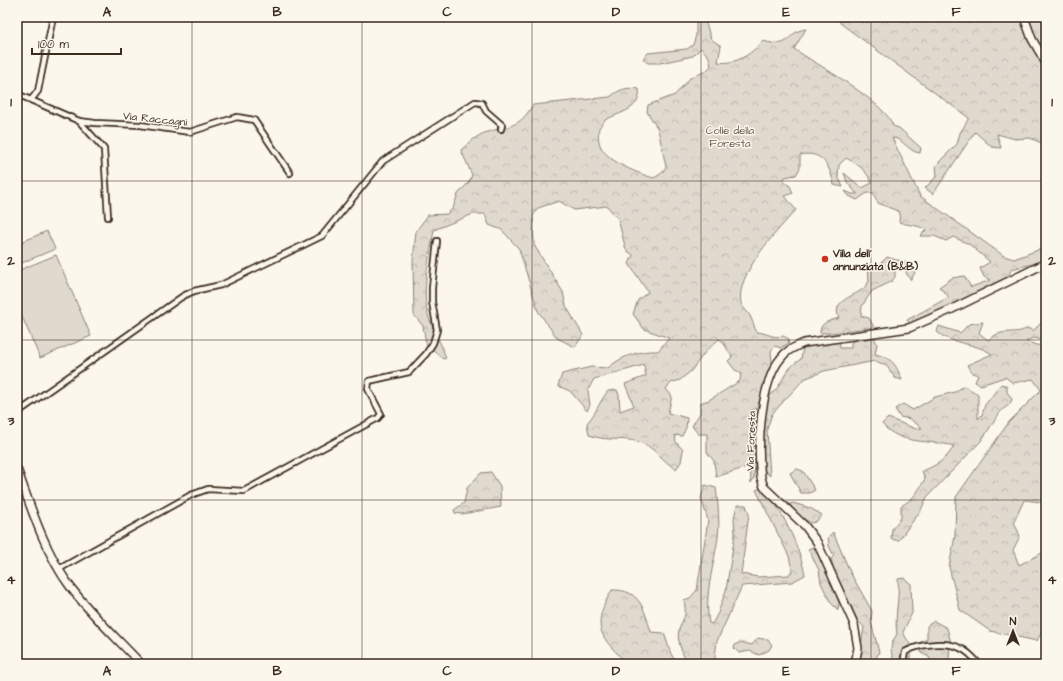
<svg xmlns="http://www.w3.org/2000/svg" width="1063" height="681" font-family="'Architects Daughter',sans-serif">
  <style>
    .forest { fill: url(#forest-crowns); stroke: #8d8276 }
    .pitch { fill: #dfd9ce; stroke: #8d8276 }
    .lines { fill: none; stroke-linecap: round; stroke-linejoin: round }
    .minor-casing { stroke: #3b2a1e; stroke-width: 8 }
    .secondary-casing { stroke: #3b2a1e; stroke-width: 10 }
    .primary-casing { stroke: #3b2a1e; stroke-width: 10 }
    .minor { stroke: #fbf7ec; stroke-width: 4.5 }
    .secondary { stroke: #fbf7ec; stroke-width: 7 }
    .primary { stroke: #fbf7ec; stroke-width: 7 }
    .grid { fill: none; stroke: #3b2a1e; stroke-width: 1; stroke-opacity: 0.55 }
    .poi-dot { fill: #c8321e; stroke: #fbf7ec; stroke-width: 1.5 }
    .labels { text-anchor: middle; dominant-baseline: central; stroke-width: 3; stroke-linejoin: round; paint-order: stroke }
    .street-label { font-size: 11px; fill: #3b2a1e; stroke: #fbf7ec }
    .park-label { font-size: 11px; fill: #64564a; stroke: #fbf7ec }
    .poi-label { font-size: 11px; font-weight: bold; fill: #3b2a1e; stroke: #fbf7ec; text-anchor: start }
    .neatline { fill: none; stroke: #3b2a1e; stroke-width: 1.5 }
    .grid-label { font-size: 13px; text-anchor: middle; font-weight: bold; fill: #3b2a1e }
  </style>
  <defs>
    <pattern id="forest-crowns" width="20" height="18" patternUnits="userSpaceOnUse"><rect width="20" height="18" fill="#dfd9ce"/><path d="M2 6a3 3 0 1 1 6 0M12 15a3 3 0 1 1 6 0" fill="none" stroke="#c0bab0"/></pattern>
  </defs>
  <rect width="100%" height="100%" fill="#fbf7ec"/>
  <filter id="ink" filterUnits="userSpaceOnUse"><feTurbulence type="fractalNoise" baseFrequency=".025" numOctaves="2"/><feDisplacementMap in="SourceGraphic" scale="8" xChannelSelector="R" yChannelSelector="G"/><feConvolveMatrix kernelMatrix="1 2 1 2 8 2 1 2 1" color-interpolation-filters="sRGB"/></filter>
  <g filter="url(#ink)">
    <g class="forest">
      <path d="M696 17H704L711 39 721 46 718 62C736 65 751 54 763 41 794 50 784 32 806 29L794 49C816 64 886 102 893 126L899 128 921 148 920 153C908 152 903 138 892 138L920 196 1004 256 1014 259 1046 247V258L1033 264 1011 269 1009 276 920 321 909 323 907 320 949 297 939 287 952 278 964 276 971 287 991 280 984 277 980 268 990 262 969 244 953 237 946 241 934 236H920L926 230C917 224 909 226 899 222L900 212 878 203 873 193H867L857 200 849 196 845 191 852 194H857L847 182 844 173 862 188 872 183C867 171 858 164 846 158L839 165 838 176 843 187 834 185C830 167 823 150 800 155V168L796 175 785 177 783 181 790 186 793 193 785 196 796 210C778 230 735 274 741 303 742 308 749 312 751 318 753 322 755 328 756 332 766 332 773 339 783 336L789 339 788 344 781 348 775 346 771 351 772 363 756 411 755 458 754 478 751 483 750 466 716 477 714 461 707 452V434H698L692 426 700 413V403L709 400 740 381 741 373 735 370 728 361 732 357 723 342 719 339 706 351 691 371 680 380 671 383 666 389 672 396 668 413 687 418 686 428 682 436 675 435 676 442 683 450 681 462 676 469C662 461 655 447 639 442 622 437 608 442 589 435L587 423C597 412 599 402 608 391L617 390 619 395 620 411 634 406 625 384 646 376 644 365 594 379 588 390 590 405 587 411 570 391 558 386 562 374 591 367 608 368C621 356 641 350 658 351L669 338 644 329 633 314 638 300 648 292 629 264 633 255 626 250 618 219 607 206 574 210 559 201 538 208 533 216 534 245 563 292 566 306 583 335 575 347 557 338 538 311 519 249 502 230 489 225 485 214H473L434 230C430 258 420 290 429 318 434 333 442 344 446 358L443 359 426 343 423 326 414 315 413 261 416 231 428 215 447 214 453 208 458 194 469 182 472 175 461 150C469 143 477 135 487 132 510 125 518 129 533 105L610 97C620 89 626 87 639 89 642 109 621 112 607 119 604 120 601 125 599 128 598 134 598 142 601 147 608 162 639 174 654 178L662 173 666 167 658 129 647 112 648 105 675 95 690 78 706 71 711 66 709 57 701 48 693 56 660 63H648L643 59 648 53 687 49 693 45 696 35Z"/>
      <polygon points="838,17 1046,17 1046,145 1030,138 1015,139 997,134 1001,148 992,147 975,132 933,194 925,188 937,176 936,165 957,144 960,133 969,118 840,23"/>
      <path d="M887 257C899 262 910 259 915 272L911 280 906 273 907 267 901 263 895 270V277L891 282 872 291 862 306 861 316 869 318 874 327 831 333H820C820 321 831 321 839 318 832 302 849 298 860 291 864 289 867 285 869 281L868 267 878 266Z"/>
      <path d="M983 322 979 333 988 340C1003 327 1014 336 1028 328L1033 331 1042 322H1046V341L1034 338 1026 341 1036 345 1046 346V498L1041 502 1024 500 1014 522 1020 536 1013 550 1019 565 1046 551V623L1037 641 990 631 960 610 949 567 955 536 956 497 1009 422 1041 390 1033 379 1013 383 1005 377 981 385 975 382 978 375 972 373 967 365 992 354C975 342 952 345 937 332L939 326 960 333 969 324Z"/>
      <path d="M867 335 874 337 877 344 875 354C892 358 896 364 902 380L895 378 886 365 875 361 824 371 804 379 772 414 767 429 770 476 763 470C763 446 759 418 770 396 772 392 776 391 778 387 786 374 787 368 801 359L803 347 813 340 839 341 840 348H851V343L858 337Z"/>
      <path d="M1001 384 1007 386V392L1012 399 1010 404 1001 411 981 441 927 497 921 510 899 540H894L891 538 892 529 901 518V506C914 499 918 491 925 479L922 471C936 466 947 459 954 446 929 439 901 446 882 424L888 418 916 429 922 428 910 419 900 417 895 409 903 404 913 410 935 397 955 392 964 386 978 394V419L982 415 985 405Z"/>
      <polygon points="797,469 803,471 815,490 810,493 801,493 790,473"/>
      <polygon points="491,472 500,486 501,507 462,514 455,513 454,510 464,503 467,488 481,473"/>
      <path d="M705 485 716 488C718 504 720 521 718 537 714 566 704 594 709 623L712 624 718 613 726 590 735 534 734 518 737 505H746L749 514 741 574 758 577 789 575 792 570 789 556 756 490 761 488C780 502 801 551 805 575L792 582 742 586 717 641 714 664H687C683 654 676 640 679 630 684 614 687 619 684 600L690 598 697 590 708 520 701 498Z"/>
      <path d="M793 503 810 508 822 515 817 521 812 523C804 520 794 513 790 504Z"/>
      <polygon points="833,532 851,574 872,611 871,622 879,652 873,664 858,664 864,627 858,621 834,570 831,559 834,556 829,546 828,537"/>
      <polygon points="813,547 823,561 839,603 838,610 831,603 821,583 819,570 808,549"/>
      <path d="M904 578 911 584 912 613 903 632C908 643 917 649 908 661L909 664H895C890 650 889 646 897 634 894 616 900 598 898 579Z"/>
      <path d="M612 590C640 589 644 609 651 632L664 633 671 654 677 664H628C600 637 590 627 612 590Z"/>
      <polygon points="934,621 947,628 950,639 949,663 931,664 929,657 921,653 919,643 927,639 927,626"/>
      <polygon points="758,638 768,640 772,645 769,650 759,655 750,651 739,653 734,648 735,645 740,642 752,645"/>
    </g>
    <g class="pitch">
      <polygon points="47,231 55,249 17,265 17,244"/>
      <polygon points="56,255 91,336 40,358 17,305 17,271"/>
    </g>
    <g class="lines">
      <defs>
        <g id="minor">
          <polyline points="17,94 79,121 95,123 140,125 190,132 237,117 254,120 290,173"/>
          <polyline points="31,100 38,91 53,17"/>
          <polyline points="79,121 104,149 108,217"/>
          <polyline points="17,179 19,168"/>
          <polyline points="17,413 183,296 194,291 221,285 322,236 383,161 475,102 482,103 486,111 502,125 501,129"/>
          <polyline points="59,569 191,495 208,489 244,491 378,418 381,414 368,389 369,381 409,372 426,354 433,343 437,330 432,302 432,288 437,241"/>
          <path d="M903 664 905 652C918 644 946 641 960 648 968 651 974 658 979 664"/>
        </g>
        <g id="secondary">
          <polyline points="1024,17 1032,39 1046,63"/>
          <path d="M855 664 858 648 854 624 817 542 805 526 764 487 761 478C757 446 760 383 781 358 787 350 795 347 804 343L909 328 950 310 1046 263"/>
        </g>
        <path id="primary" d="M17 469C31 508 45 552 69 585 90 614 117 638 141 664"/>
      </defs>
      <use href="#minor" class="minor-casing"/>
      <use href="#secondary" class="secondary-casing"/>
      <use href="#primary" class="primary-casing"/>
      <use href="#minor" class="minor"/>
      <use href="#secondary" class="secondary"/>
      <use href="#primary" class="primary"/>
    </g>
  </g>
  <path class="grid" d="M192 17V664M362 17V664M532 17V664M701 17V664M871 17V664M17 181H1046M17 340H1046M17 500H1046"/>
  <circle class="poi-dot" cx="825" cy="259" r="4"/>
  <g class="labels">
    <g class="street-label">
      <text transform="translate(155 119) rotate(6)">Via Raccagni</text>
      <text transform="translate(751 441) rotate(-88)">Via Foresta</text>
    </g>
    <g class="park-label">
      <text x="730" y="130">Colle della<tspan x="730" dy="13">Foresta</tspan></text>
    </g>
    <g class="poi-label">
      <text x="833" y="253">Villa dell'<tspan x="833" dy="13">annunziata (B&amp;B)</tspan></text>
    </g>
  </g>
  <rect width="1063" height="681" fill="none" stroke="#fbf7ec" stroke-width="44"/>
  <g transform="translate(1013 631)" stroke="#fbf7ec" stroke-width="3" paint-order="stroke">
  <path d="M0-3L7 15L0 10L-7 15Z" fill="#3b2a1e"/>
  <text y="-6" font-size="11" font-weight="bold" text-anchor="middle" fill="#3b2a1e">N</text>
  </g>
  <path d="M32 48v6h89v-6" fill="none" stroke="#3b2a1e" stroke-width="2"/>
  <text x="38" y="48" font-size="12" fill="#3b2a1e" stroke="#fbf7ec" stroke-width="3" paint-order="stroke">100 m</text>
  <rect x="22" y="22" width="1019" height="637" class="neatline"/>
  <g class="grid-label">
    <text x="107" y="16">A</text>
    <text x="277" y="16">B</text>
    <text x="447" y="16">C</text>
    <text x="616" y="16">D</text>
    <text x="786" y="16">E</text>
    <text x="956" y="16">F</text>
    <text x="11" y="106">1</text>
    <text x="1052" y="106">1</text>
    <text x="11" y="265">2</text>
    <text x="1052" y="265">2</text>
    <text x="11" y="425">3</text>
    <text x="1052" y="425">3</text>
    <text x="11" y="584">4</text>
    <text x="1052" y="584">4</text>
    <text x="107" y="675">A</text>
    <text x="277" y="675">B</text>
    <text x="447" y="675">C</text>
    <text x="616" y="675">D</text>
    <text x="786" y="675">E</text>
    <text x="956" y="675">F</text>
  </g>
</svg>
